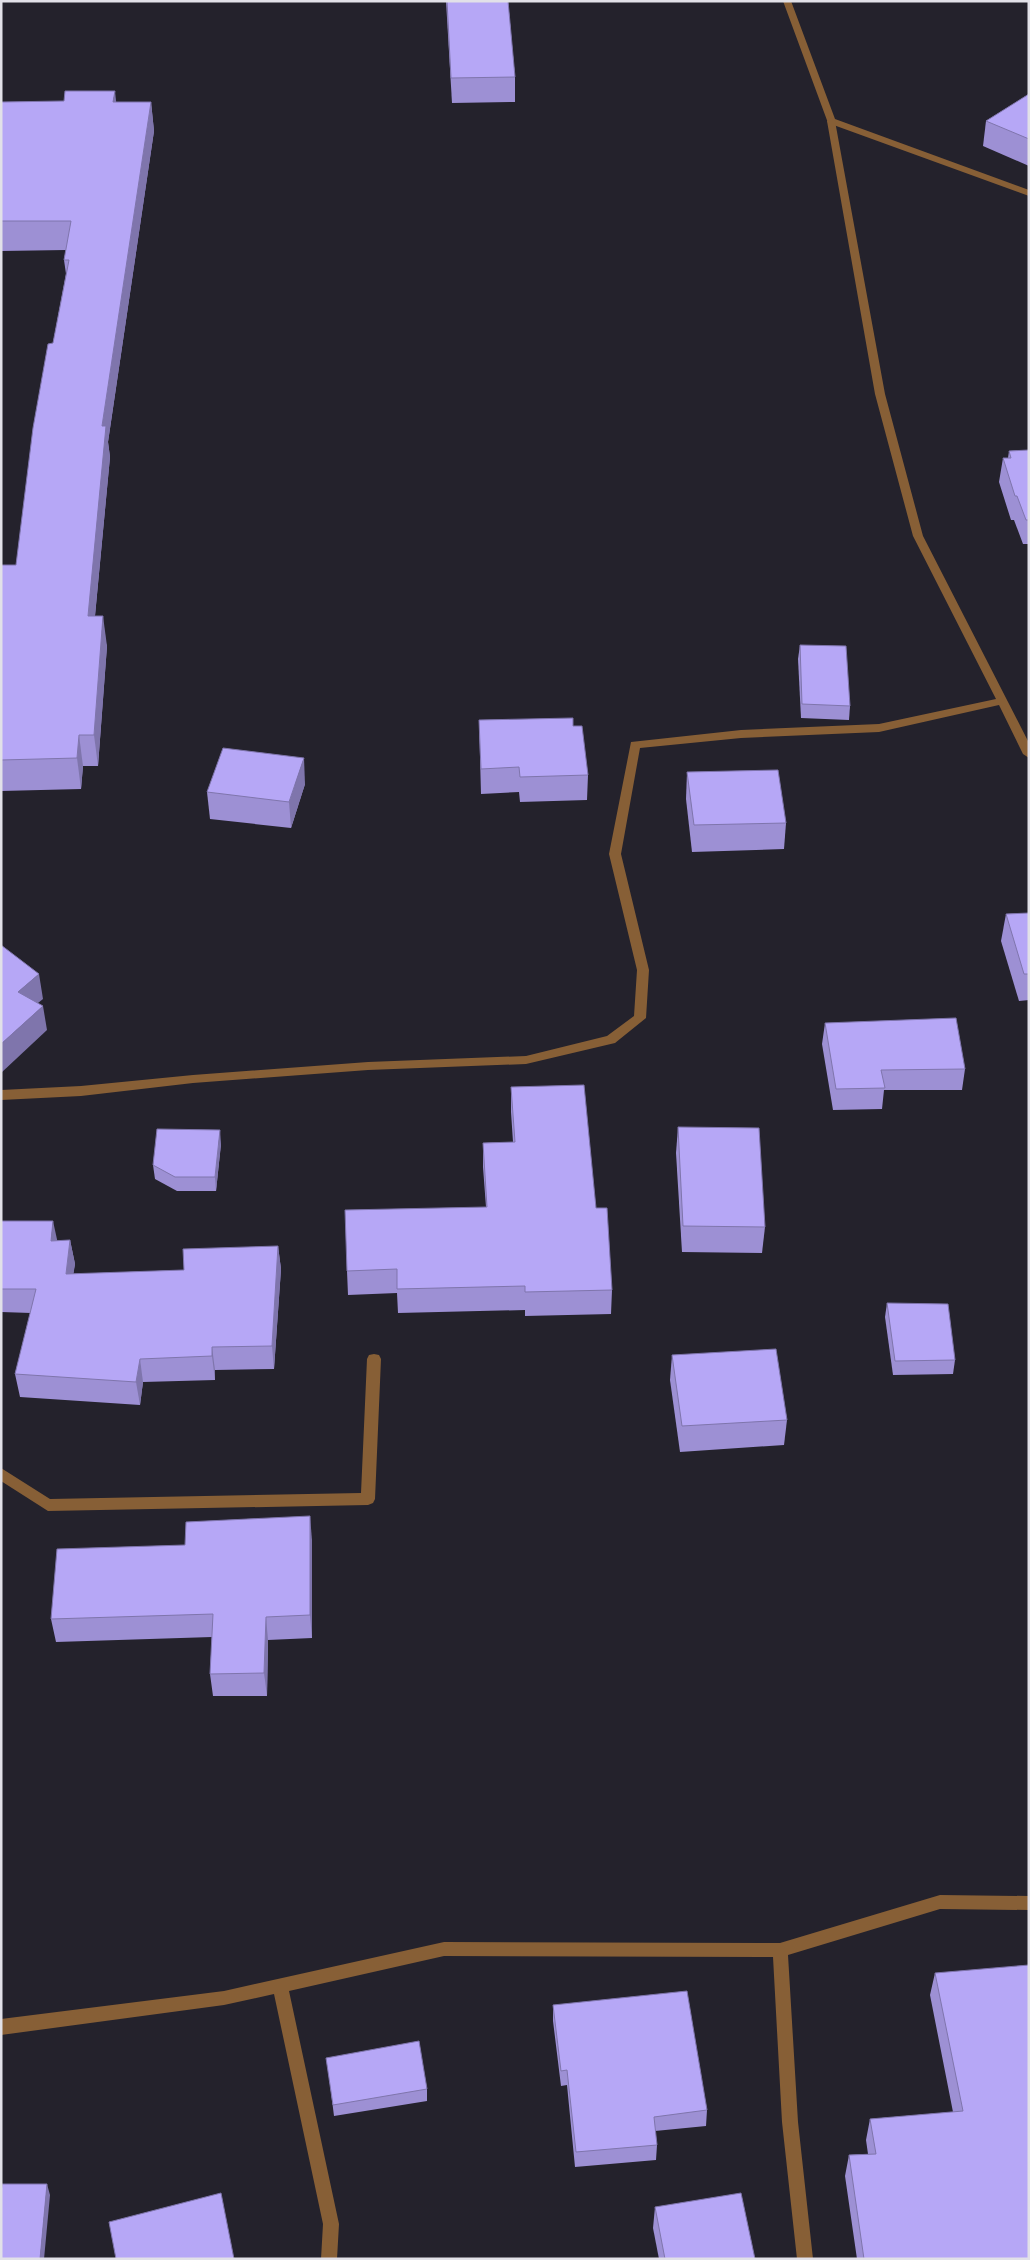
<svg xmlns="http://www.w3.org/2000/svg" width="1030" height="2260" font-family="'PT Serif',serif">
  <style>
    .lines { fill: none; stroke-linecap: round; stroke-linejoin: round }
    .service { fill: #875f36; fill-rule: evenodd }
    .minor { fill: #875f36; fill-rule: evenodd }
    .wall { fill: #9d90d4 }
    .shaded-wall { fill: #7f75ac }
    .building { fill: #b6a7f6; stroke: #7f75ac }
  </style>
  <rect width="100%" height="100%" fill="#24222c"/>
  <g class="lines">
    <polygon class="service" points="783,1 791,1 835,119 1029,190 1029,196 828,123"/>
    <g class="minor">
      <polygon points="831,118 835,121 885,394 923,536 1029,743 1029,758 1023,754 999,705 879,732 741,738 640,748 621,854 649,970 646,1018 615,1043 526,1064 368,1070 193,1083 81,1096 1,1100 1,1090 81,1086 193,1075 368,1062 526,1056 607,1036 634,1016 637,970 609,854 631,742 741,730 879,724 996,699 913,536 875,394 827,121"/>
      <polygon points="374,1354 379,1355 381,1359 375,1499 373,1503 368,1505 48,1511 1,1481 1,1468 50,1499 361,1493 367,1359 369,1355"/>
      <polygon points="940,1895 1029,1896 1029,1910 940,1909 788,1955 798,2122 813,2259 797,2259 782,2122 773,1957 444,1956 289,1991 339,2224 337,2259 321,2259 323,2224 274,1994 224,2005 1,2035 1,2019 224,1991 444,1942 780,1943"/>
    </g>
  </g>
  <g class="wall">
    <polygon points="446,1 508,1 515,77 515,102 452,103"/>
    <polygon points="1029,94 1029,166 983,146 986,121"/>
    <polygon points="1,102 151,102 154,131 108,442 110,457 95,616 107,646 98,766 83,766 81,789 1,791 1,565 16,565 53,343 66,274 64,260 66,250 1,251"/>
    <polygon points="1029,450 1029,544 1023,544 1014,520 1011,520 999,482 1003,458 1008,458 1009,451"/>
    <polygon points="800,645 850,706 849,720 801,718 798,659"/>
    <polygon points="479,720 573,726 588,775 587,800 520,802 519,792 481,794"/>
    <polygon points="687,772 786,823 784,849 692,852 686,799"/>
    <polygon points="305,784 291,828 210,819 207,792"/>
    <polygon points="1029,913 1029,1000 1019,1001 1001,941 1006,914"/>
    <polygon points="825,1023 965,1069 962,1090 884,1090 882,1109 833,1110 822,1044"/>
    <polygon points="511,1087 596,1208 612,1290 611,1314 525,1316 525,1310 398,1313 397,1293 348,1295 347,1271 486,1207 483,1167 483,1143 513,1142 511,1112"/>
    <polygon points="678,1127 765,1227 762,1253 682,1252 676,1153"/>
    <polygon points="221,1144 216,1191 177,1191 155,1179 153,1165"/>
    <polygon points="1,1221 57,1241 70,1240 75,1264 73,1274 184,1270 278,1246 281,1269 274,1369 215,1370 215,1380 143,1382 140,1405 20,1397 15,1374 31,1313 1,1312"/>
    <polygon points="887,1303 955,1360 953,1374 893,1375 885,1317"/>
    <polygon points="672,1355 787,1420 784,1445 680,1452 670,1380"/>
    <polygon points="312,1540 312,1638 268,1640 267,1696 213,1696 210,1674 212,1637 56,1642 51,1619 185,1545"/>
    <polygon points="935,1973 1029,2259 857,2259 845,2176 849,2155 868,2154 866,2140 870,2119 953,2112 930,1995"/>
    <polygon points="553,2005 707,2110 706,2126 655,2131 657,2145 656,2160 575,2167 567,2085 561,2086 553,2021"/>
    <polygon points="328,2069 427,2089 427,2101 334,2116"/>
    <polygon points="655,2207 755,2259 659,2259 653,2228"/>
  </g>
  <g class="shaded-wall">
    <polygon points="115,91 118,119 113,102"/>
    <polygon points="151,102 154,131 108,442 110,457 92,647 88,616 102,426"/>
    <polygon points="103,616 107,646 98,766 94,735"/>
    <polygon points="79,735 83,766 81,789 77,758"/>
    <polygon points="304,758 305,784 291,828 289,802"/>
    <polygon points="39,974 43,999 22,1016 18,992"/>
    <polygon points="43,1006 47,1030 1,1073 1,1044"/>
    <polygon points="220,1130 221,1144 216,1191 215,1177"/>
    <polygon points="53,1221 58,1244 51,1241"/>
    <polygon points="70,1240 75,1264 70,1297 66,1274"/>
    <polygon points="278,1246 281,1269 274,1369 272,1346"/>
    <polygon points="212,1347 215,1370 215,1380 212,1356"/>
    <polygon points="140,1359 143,1382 140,1405 136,1382"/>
    <polygon points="310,1516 312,1540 312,1638 310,1615"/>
    <polygon points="266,1617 268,1640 267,1696 264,1673"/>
    <polygon points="47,2184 50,2195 44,2259 40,2259"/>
  </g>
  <g class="building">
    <polygon points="447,1 508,1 515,77 451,78"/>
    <polygon points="65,91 115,91 113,102 151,102 102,426 106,426 88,616 103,616 94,735 79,735 77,758 1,760 1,565 16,565 33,428 48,344 53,343 69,260 64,260 71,221 1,221 1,102 64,101"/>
    <polygon points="1029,94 1029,139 986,121"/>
    <polygon points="1029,450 1029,520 1026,520 1017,496 1015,496 1003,458 1011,458 1009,451"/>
    <polygon points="800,645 846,646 850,706 802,704"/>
    <polygon points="573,718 573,726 582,726 588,775 520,777 519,767 481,769 479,720"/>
    <polygon points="223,748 304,758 289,802 207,792"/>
    <polygon points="778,770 786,823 694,825 687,772"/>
    <polygon points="1029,913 1029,974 1024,974 1006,914"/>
    <polygon points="1,945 39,974 18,992 43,1006 1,1044"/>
    <polygon points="956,1018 965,1069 881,1070 885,1088 836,1089 825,1023"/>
    <polygon points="584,1085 596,1208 607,1208 612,1290 525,1292 525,1286 397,1289 397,1269 347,1271 345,1210 487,1207 483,1143 515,1142 511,1087"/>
    <polygon points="678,1127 759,1128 765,1227 683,1226"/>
    <polygon points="157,1129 220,1130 215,1177 175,1177 153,1165"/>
    <polygon points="1,1221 53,1221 51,1241 70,1240 66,1274 184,1270 183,1249 278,1246 272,1346 212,1347 212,1356 140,1359 136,1382 15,1374 36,1289 1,1289"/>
    <polygon points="887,1303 948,1304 955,1360 895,1361"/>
    <polygon points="776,1349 787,1420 682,1426 672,1355"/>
    <polygon points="310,1516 310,1615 266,1617 264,1673 210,1674 213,1614 51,1619 57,1549 185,1545 186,1522"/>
    <polygon points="1029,1965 1029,2259 864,2259 849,2155 876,2154 870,2119 963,2111 935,1973"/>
    <polygon points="687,1991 707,2110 654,2117 657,2145 576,2152 567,2070 561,2071 553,2005"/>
    <polygon points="419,2041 427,2089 333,2105 326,2058"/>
    <polygon points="2,2184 47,2184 40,2259 1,2259 1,2193"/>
    <polygon points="221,2193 234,2259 116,2259 109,2222"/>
    <polygon points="741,2193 755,2259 665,2259 655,2207"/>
  </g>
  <rect width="1030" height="2260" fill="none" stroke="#e2e1e8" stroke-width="5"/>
</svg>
